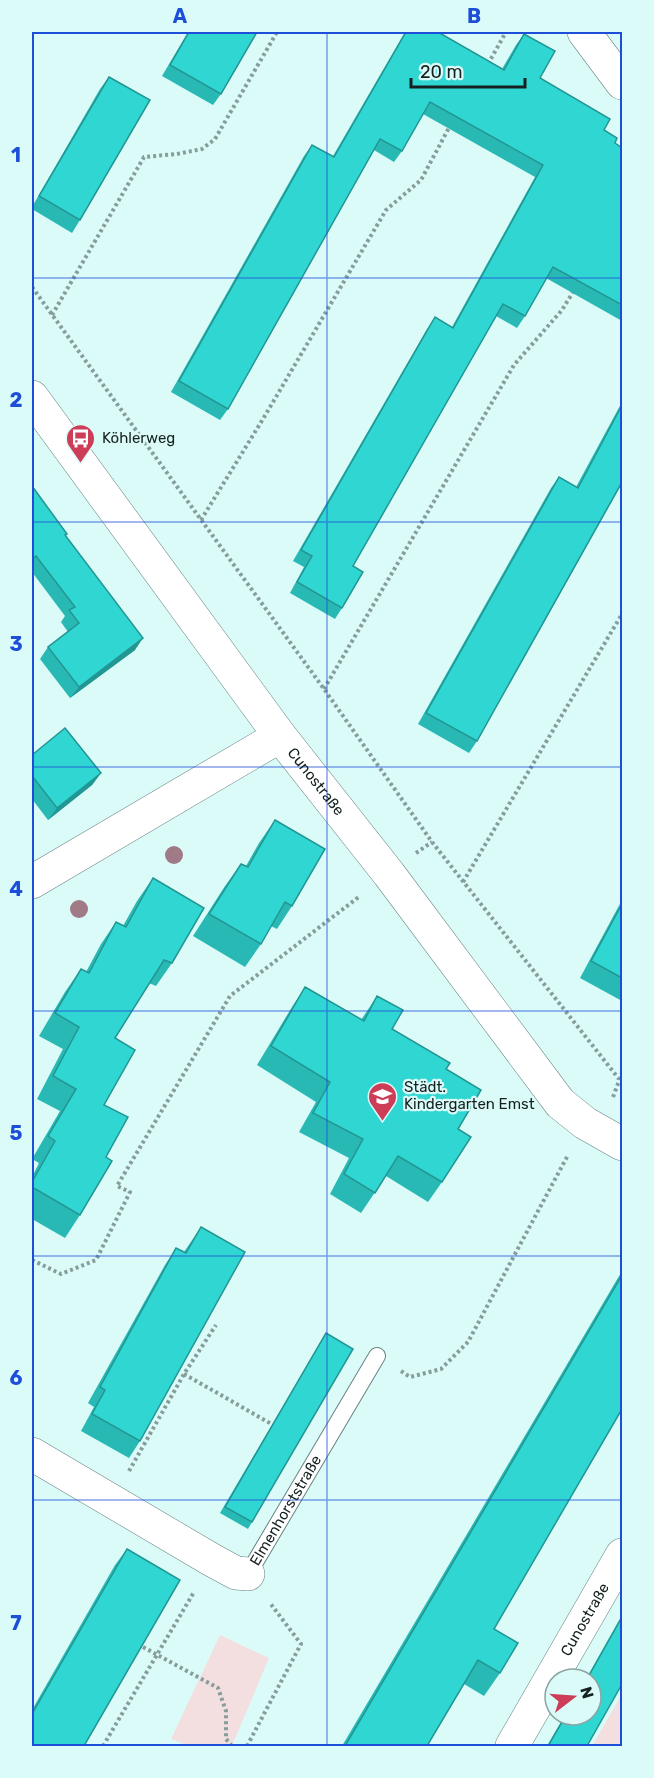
<svg xmlns="http://www.w3.org/2000/svg" width="654" height="1778" font-family="Rubik,sans-serif">
  <style>
    .green { fill: #f3dfe0 }
    .lines { fill: none; stroke-linecap: round; stroke-linejoin: round }
    .service-casing { stroke: #668381; stroke-width: 18 }
    .minor-casing { stroke: #668381; stroke-width: 34 }
    .path { stroke: #869d9c; stroke-width: 4; stroke-dasharray: 3 3; stroke-linecap: butt }
    .service { stroke: #fff; stroke-width: 16 }
    .minor { stroke: #fff; stroke-width: 33 }
    .tree { fill: #a07a86 }
    .wall { fill: #29b9b5 }
    .shaded-wall { fill: #229693 }
    .building { fill: #30d7d2; stroke: #229693; stroke-width: 1.5 }
    .grid { fill: none; stroke: #1d4ed8; stroke-width: 1.5; stroke-opacity: 0.55 }
    .labels { text-anchor: middle; dominant-baseline: central; stroke-width: 4.5; stroke-linejoin: round; paint-order: stroke }
    .poi-label { font-size: 15px; fill: #152120; stroke: #dbfbf9; text-anchor: start }
    .street-label { font-size: 15px; fill: #152120; stroke: #dbfbf9 }
    .neatline { fill: none; stroke: #1d4ed8; stroke-width: 2 }
    .grid-label { font-size: 20px; text-anchor: middle; font-weight: bold; fill: #1d4ed8 }
  </style>
  <rect width="100%" height="100%" fill="#dbfbf9"/>
  <g class="green">
    <polygon points="220,1635 269,1658 232,1746 189,1746 171,1739"/>
    <polygon points="622,1694 622,1746 592,1746"/>
  </g>
  <g class="lines">
    <defs>
      <g id="service">
        <path id="s1" d="M248 1574 377 1356"/>
      </g>
      <g id="minor">
        <polyline points="584,32 622,83"/>
        <path id="s2" d="M32 397 280 736 389 874 560 1103 585 1123 622 1144"/>
        <polyline points="32,882 280,736"/>
        <polyline points="32,1454 212,1560 236,1573 248,1574"/>
        <path id="s3" d="M512 1746 622 1555"/>
      </g>
    </defs>
    <use href="#service" class="service-casing"/>
    <use href="#minor" class="minor-casing"/>
    <g class="path">
      <polyline points="488,64 506,32"/>
      <polyline points="32,287 324,689 432,842 619,1079"/>
      <polyline points="52,315 144,157 177,154 202,149 215,139 277,32"/>
      <polyline points="201,520 263,419 386,210 421,180 451,124"/>
      <polyline points="324,689 514,365 562,310 575,289"/>
      <polyline points="416,853 432,842"/>
      <polyline points="463,882 622,614"/>
      <polyline points="613,1097 622,1073"/>
      <polyline points="32,1260 61,1274 96,1260 130,1192 117,1186 230,996 360,896"/>
      <polyline points="401,1371 410,1377 441,1369 468,1342 568,1155"/>
      <polyline points="184,1374 275,1426"/>
      <polyline points="129,1471 184,1374 216,1325"/>
      <polyline points="143,1647 218,1688 226,1711 226,1739 232,1746"/>
      <polyline points="103,1746 194,1592"/>
      <polyline points="247,1746 301,1644 270,1603"/>
    </g>
    <use href="#service" class="service"/>
    <use href="#minor" class="minor"/>
  </g>
  <g class="tree">
    <circle cx="174" cy="855" r="9"/>
    <circle cx="79" cy="909" r="9"/>
  </g>
  <g class="wall">
    <polygon points="188,32 257,32 221,94 213,105 162,76"/>
    <polygon points="405,32 438,32 502,69 516,45 524,34 540,78 604,130 615,143 622,148 622,321 546,278 525,316 517,328 496,316 353,566 342,608 335,619 290,593 304,567 293,561 427,329 435,317 452,327 535,177 423,114 402,151 394,162 374,150 228,409 220,420 171,392 304,156 312,145 333,156"/>
    <polygon points="109,77 80,220 72,233 32,209 32,207 100,89"/>
    <polygon points="622,402 622,486 621,485 477,741 469,753 418,724 551,488 559,477 576,487"/>
    <polygon points="32,486 67,534 65,536 135,650 70,698 40,659 48,647 68,632 61,622 65,616 32,572"/>
    <polygon points="32,755 101,773 92,785 48,820 32,799"/>
    <polygon points="275,820 292,906 277,929 271,926 261,944 245,967 193,936 225,886 241,864 246,866 259,843"/>
    <polygon points="153,878 172,963 156,986 149,983 115,1038 104,1105 106,1157 80,1215 65,1238 32,1219 32,1177 39,1163 32,1159 60,1111 37,1099 63,1049 39,1036 65,992 81,969 86,972 101,944 116,922 123,926 137,901"/>
    <polygon points="622,900 622,1001 580,978"/>
    <polygon points="305,987 361,1020 377,996 392,1029 446,1069 458,1129 442,1182 428,1202 386,1176 361,1213 330,1194 349,1158 299,1132 316,1102 257,1065 292,1007"/>
    <polygon points="201,1227 140,1441 129,1458 81,1431 94,1407 88,1403 165,1265 176,1248 184,1252"/>
    <polygon points="622,1271 622,1409 494,1629 500,1673 484,1696 464,1684 427,1746 342,1746"/>
    <polygon points="326,1333 252,1522 248,1529 220,1513"/>
    <polygon points="127,1549 32,1746 32,1710 115,1565"/>
    <polygon points="622,1615 622,1684 587,1746 547,1746 565,1715 591,1715 591,1679 586,1679"/>
  </g>
  <g class="shaded-wall">
    <polygon points="143,638 135,650 70,698 79,687"/>
    <polygon points="101,773 92,785 48,820 57,808"/>
  </g>
  <g class="building">
    <polygon points="189,32 257,32 221,94 170,65"/>
    <polygon points="406,32 438,32 504,70 524,34 555,51 540,78 610,119 604,130 617,138 615,143 622,148 622,305 553,267 525,316 503,304 353,566 363,572 342,608 297,582 312,556 301,550 435,317 453,328 543,165 430,102 402,151 380,139 228,409 179,381 312,145 334,157"/>
    <polygon points="109,77 150,100 80,220 39,196"/>
    <polygon points="622,405 622,482 477,741 426,713 559,477 578,488"/>
    <polygon points="32,486 67,534 65,535 143,638 79,687 48,647 79,623 69,610 75,607 36,556 32,559"/>
    <polygon points="65,728 101,773 57,808 32,776 32,755"/>
    <polygon points="275,820 325,849 292,906 285,902 261,944 209,914 241,864 248,867"/>
    <polygon points="153,878 204,908 172,963 164,960 115,1038 135,1050 104,1105 128,1117 106,1157 112,1161 80,1215 32,1187 32,1182 55,1141 48,1136 76,1089 53,1076 79,1027 55,1013 81,969 89,973 116,922 126,927"/>
    <polygon points="622,904 622,978 591,961"/>
    <polygon points="305,987 364,1021 377,996 403,1010 392,1029 450,1063 446,1069 481,1090 458,1129 471,1137 442,1182 398,1156 375,1193 344,1174 363,1139 313,1113 330,1082 271,1046"/>
    <polygon points="201,1227 245,1252 140,1441 92,1414 105,1390 100,1387 176,1248 186,1253"/>
    <polygon points="622,1275 622,1409 494,1629 518,1643 500,1673 478,1660 427,1746 345,1746"/>
    <polygon points="326,1333 353,1349 252,1522 225,1507"/>
    <polygon points="127,1549 180,1580 84,1746 32,1746 32,1714"/>
    <polygon points="622,1617 622,1684 587,1746 548,1746 566,1715 591,1715 591,1679 587,1679"/>
  </g>
  <path class="grid" d="M327 32V1746M32 278H622M32 522H622M32 767H622M32 1011H622M32 1256H622M32 1500H622"/>
  <defs>
    <symbol id="bus-pin" viewBox="-11 -11 22 30"><path d="M0 17L-7.5 6A9.5 9.5 0 1 1 7.5 6Z" fill="#cd3d58" stroke="#dbfbf9"/><path d="M-5-6H5V4H4V6H2V4H-2V6H-4V4H-5ZM-3.5-4V0h7V-4ZM-3.5 1.2v1.5H-2V1.2ZM2 1.2v1.5H3.5V1.2Z" fill="#fff"/></symbol>
    <symbol id="school-pin" viewBox="-11 -11 22 30"><path d="M0 17L-7.5 6A9.5 9.5 0 1 1 7.5 6Z" fill="#cd3d58" stroke="#dbfbf9"/><path d="M0-5L7-2L0 1L-7-2ZM-4 1L0 2.5L4 1V4Q0 6-4 4Z" fill="#fff"/></symbol>
  </defs>
  <g fill-rule="evenodd">
    <use href="#bus-pin" x="64" y="422" width="33" height="45"/>
    <use href="#school-pin" x="366" y="1080" width="33" height="45"/>
  </g>
  <g class="labels">
    <g class="poi-label">
      <text x="102" y="438">Köhlerweg</text>
      <text x="404" y="1087">Städt.<tspan x="404" dy="17">Kindergarten Emst</tspan></text>
    </g>
    <g class="street-label">
      <text stroke="none"><textPath href="#s2" startOffset="478">Cunostraße</textPath></text>
      <text stroke="none"><textPath href="#s1" startOffset="74">Elmenhorststraße</textPath></text>
      <text stroke="none"><textPath href="#s3" startOffset="146">Cunostraße</textPath></text>
    </g>
  </g>
  <rect width="654" height="1778" fill="none" stroke="#dbfbf9" stroke-width="66"/>
  <g transform="translate(573 1697) rotate(73)"><circle r="28" fill="#dbfbf9" stroke="#8ca4a2" stroke-width="1.5"/>
  <path d="M0-4.5L10 22L0 15L-10 22Z" fill="#cd3d58"/>
  <text y="-9" font-size="16" font-weight="bold" text-anchor="middle" fill="#152120">N</text>
  </g>
  <path d="M411 78v9h114v-9" fill="none" stroke="#152120" stroke-width="3"/>
  <text x="420" y="78" font-size="18" fill="#152120" stroke="#dbfbf9" stroke-width="4.5" paint-order="stroke">20 m</text>
  <rect x="33" y="33" width="588" height="1712" class="neatline"/>
  <g class="grid-label">
    <text x="180" y="23">A</text>
    <text x="474" y="23">B</text>
    <text x="16" y="162">1</text>
    <text x="16" y="407">2</text>
    <text x="16" y="651">3</text>
    <text x="16" y="896">4</text>
    <text x="16" y="1140">5</text>
    <text x="16" y="1385">6</text>
    <text x="16" y="1630">7</text>
  </g>
</svg>
